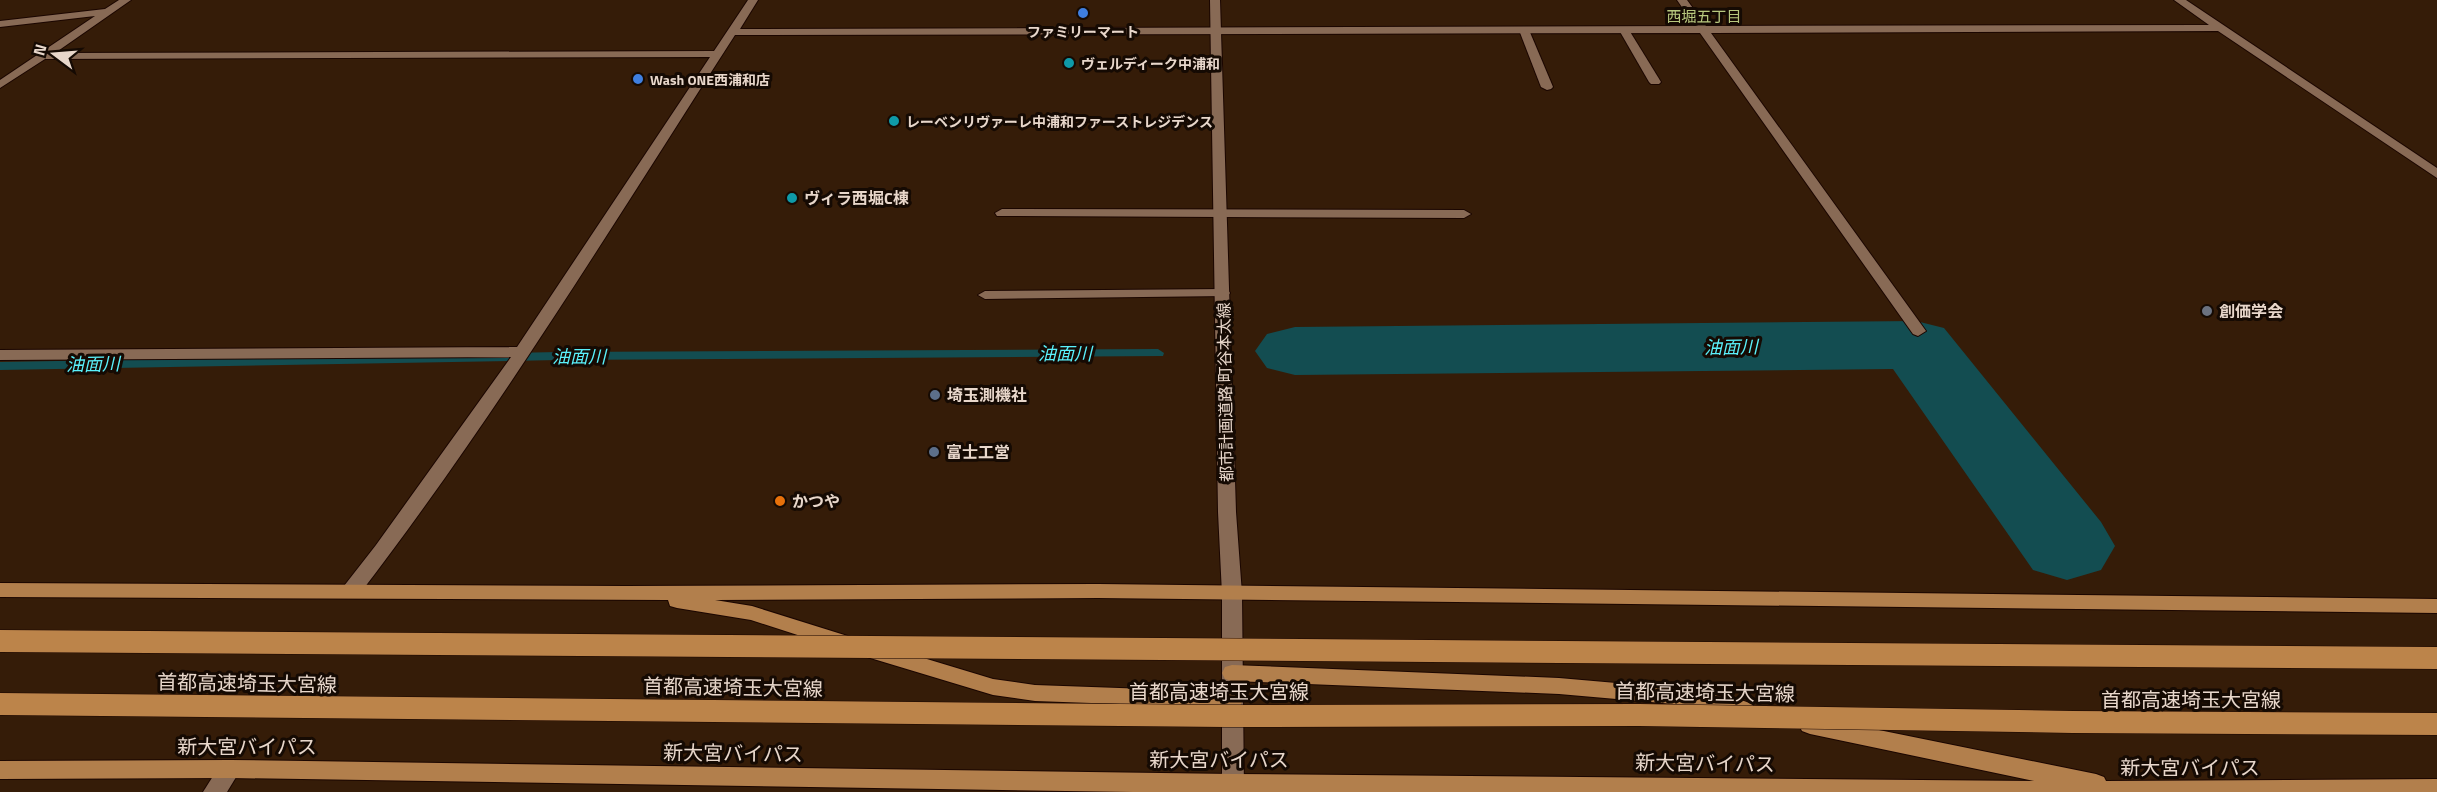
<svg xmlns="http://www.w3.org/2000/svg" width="2437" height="792" font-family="'Titillium Web','Noto Sans JP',sans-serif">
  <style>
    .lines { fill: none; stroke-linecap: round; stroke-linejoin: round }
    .stream { fill: #134d51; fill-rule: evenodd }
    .river { fill: #134d51; fill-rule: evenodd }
    .service-casing { stroke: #1b0600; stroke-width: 2 }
    .minor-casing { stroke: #1b0600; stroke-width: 2 }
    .tertiary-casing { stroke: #1b0600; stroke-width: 2 }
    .trunk-casing { stroke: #1b0600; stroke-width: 2 }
    .service { fill: #886a55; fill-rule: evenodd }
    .minor { fill: #886a55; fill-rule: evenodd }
    .tertiary { fill: #886a55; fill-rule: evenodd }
    .trunk { fill: #b27f4c; fill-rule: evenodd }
    .motorway-bridge-casing { stroke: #1b0600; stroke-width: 23; stroke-linecap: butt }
    .motorway-bridge { stroke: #bc844a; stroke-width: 22 }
    .shop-dot { fill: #3f7fe0; stroke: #150a03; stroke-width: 2 }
    .culture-dot { fill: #0f9aa8; stroke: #150a03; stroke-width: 2 }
    .worship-dot { fill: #6b7280; stroke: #150a03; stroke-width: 2 }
    .service-dot { fill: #5c6f8a; stroke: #150a03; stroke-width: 2 }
    .food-dot { fill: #e8710a; stroke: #150a03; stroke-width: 2 }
    .labels { text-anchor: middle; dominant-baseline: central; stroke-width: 6; stroke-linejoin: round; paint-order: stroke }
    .far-poi-label { font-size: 14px; font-weight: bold; fill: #e8d7cb; stroke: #150a03; text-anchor: start }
    .far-neighbourhood-label { font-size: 15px; fill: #b8c87e; stroke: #150a03 }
    .poi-label { font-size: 16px; font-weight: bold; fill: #e8d7cb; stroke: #150a03; text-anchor: start }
    .street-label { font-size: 16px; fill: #e8d7cb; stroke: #150a03 }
    .water-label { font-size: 18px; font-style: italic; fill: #5af0fa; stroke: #150a03 }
    .near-street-label { font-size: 20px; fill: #e8d7cb; stroke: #150a03 }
  </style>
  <rect width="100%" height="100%" fill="#351c08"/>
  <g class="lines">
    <g class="stream">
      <polygon points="1892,331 1896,332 1905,345 1904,348 1894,348 1886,335"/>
      <polygon points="1158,349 1164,353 1163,356 559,360 0,370 0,362 559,352"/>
    </g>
    <polygon class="river" points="1916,321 1944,328 2101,522 2115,546 2101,570 2067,580 2033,570 1893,369 1295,375 1267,368 1255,351 1267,334 1295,327"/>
    <defs>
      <g id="service">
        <polygon points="1524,27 1529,30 1553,87 1551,89 1547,90 1541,87 1519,30"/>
        <polygon points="1624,27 1629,30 1661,82 1659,84 1651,84 1649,82 1619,30"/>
      </g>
      <g id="minor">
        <path d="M119 0H131L55 53 714 51 748 0H758L740 29 1695 26 1677 0H1687L1706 26 2209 25 2174 0H2186L2437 168V178L2218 31 1711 33 1926 331 1918 336 1913 334 1700 33 735 35C613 224 495 418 358 596L351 598 344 596 341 591 344 586 376 545 511 357 0 360V350L517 347 710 57 45 59 0 88V80L95 16 0 27V21L105 9Z"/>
        <polygon points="1002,209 1464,210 1471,214 1464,218 997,216 995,213"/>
        <polygon points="1223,289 1228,290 1230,293 1228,296 985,299 978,295 985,291"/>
        <polygon points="230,760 238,762 241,769 227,792 203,792 222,762"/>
      </g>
      <polygon id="tertiary" points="1210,0 1220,0 1236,512 1242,594 1244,792 1222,792 1222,594 1218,512"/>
      <g id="trunk">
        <polygon points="0,583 626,586 1098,584 2437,599 2437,613 1098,598 715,600 752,606 854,638 857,643 854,648 847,651 751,620 677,608 670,606 668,600 0,597"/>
        <polygon points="874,643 993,679 1035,685 1232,692 1240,694 1243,700 1240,706 1232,708 1035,701 993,695 867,657 864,651 867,645"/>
        <polygon points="1232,665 1559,678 1685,689 1744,701 1752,704 1755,710 1752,716 1744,719 1685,705 1559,694 1232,681 1225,679 1222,673 1225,667"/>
        <polygon points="1810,716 2096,774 2104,777 2106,781 2437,779 2437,792 1133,792 230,778 0,779 0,761 230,760 1233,774 2034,781 1810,734 1802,731 1799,725 1802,719"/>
      </g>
    </defs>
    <use href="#service" class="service-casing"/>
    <use href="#minor" class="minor-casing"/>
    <use href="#tertiary" class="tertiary-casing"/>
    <use href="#trunk" class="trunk-casing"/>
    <use href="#service" class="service"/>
    <use href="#minor" class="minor"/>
    <use href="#tertiary" class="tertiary"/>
    <use href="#trunk" class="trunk"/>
    <defs>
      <g id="motorway-bridge">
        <polyline points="0,641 2437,658"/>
        <polyline points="0,704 1225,716 1639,715 2073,722 2437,724"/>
      </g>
    </defs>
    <use href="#motorway-bridge" class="motorway-bridge-casing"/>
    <use href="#motorway-bridge" class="motorway-bridge"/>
  </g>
  <g class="shop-dot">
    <circle cx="1083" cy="13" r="6"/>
    <circle cx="638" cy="79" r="6"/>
  </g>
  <g class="culture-dot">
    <circle cx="1069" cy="63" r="6"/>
    <circle cx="894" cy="121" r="6"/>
    <circle cx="792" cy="198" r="6"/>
  </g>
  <circle class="worship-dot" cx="2207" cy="311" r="6"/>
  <g class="service-dot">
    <circle cx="935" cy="395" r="6"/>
    <circle cx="934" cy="452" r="6"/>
  </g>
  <circle class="food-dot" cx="780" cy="501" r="6"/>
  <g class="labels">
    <g class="far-poi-label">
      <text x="1083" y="31" text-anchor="middle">ファミリーマート</text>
      <text x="1081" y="63">ヴェルディーク中浦和</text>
      <text x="650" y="79">Wash ONE西浦和店</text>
      <text x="906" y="121">レーベンリヴァーレ中浦和ファーストレジデンス</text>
    </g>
    <g class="far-neighbourhood-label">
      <text x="1704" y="16">西堀五丁目</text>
    </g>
    <g class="poi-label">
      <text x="804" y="198">ヴィラ西堀C棟</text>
      <text x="2219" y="311">創価学会</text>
      <text x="947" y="395">埼玉測機社</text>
      <text x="946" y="452">富士工営</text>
      <text x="792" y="501">かつや</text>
    </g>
    <g class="street-label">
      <text transform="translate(1225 392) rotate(-91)">都市計画道路 町谷本太線</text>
    </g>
    <g class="water-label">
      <text transform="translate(1731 347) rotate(-1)">油面川</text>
      <text x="1065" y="353">油面川</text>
      <text x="579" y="356">油面川</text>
      <text transform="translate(93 364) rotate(-1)">油面川</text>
    </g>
    <g class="near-street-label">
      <text transform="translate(247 683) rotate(1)">首都高速埼玉大宮線</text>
      <text transform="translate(733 687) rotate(1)">首都高速埼玉大宮線</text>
      <text x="1219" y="691">首都高速埼玉大宮線</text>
      <text transform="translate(1705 692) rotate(1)">首都高速埼玉大宮線</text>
      <text x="2191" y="699">首都高速埼玉大宮線</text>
      <text x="247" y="746">新大宮バイパス</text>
      <text transform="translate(733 753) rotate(1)">新大宮バイパス</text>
      <text x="1219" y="759">新大宮バイパス</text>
      <text transform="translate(1705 763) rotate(1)">新大宮バイパス</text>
      <text x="2190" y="767">新大宮バイパス</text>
    </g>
  </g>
  <g transform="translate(54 54) rotate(286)" stroke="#150a03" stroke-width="4.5" paint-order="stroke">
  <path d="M0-4.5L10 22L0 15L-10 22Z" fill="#e8d7cb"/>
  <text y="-9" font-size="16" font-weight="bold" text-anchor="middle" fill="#e8d7cb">N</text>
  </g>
</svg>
